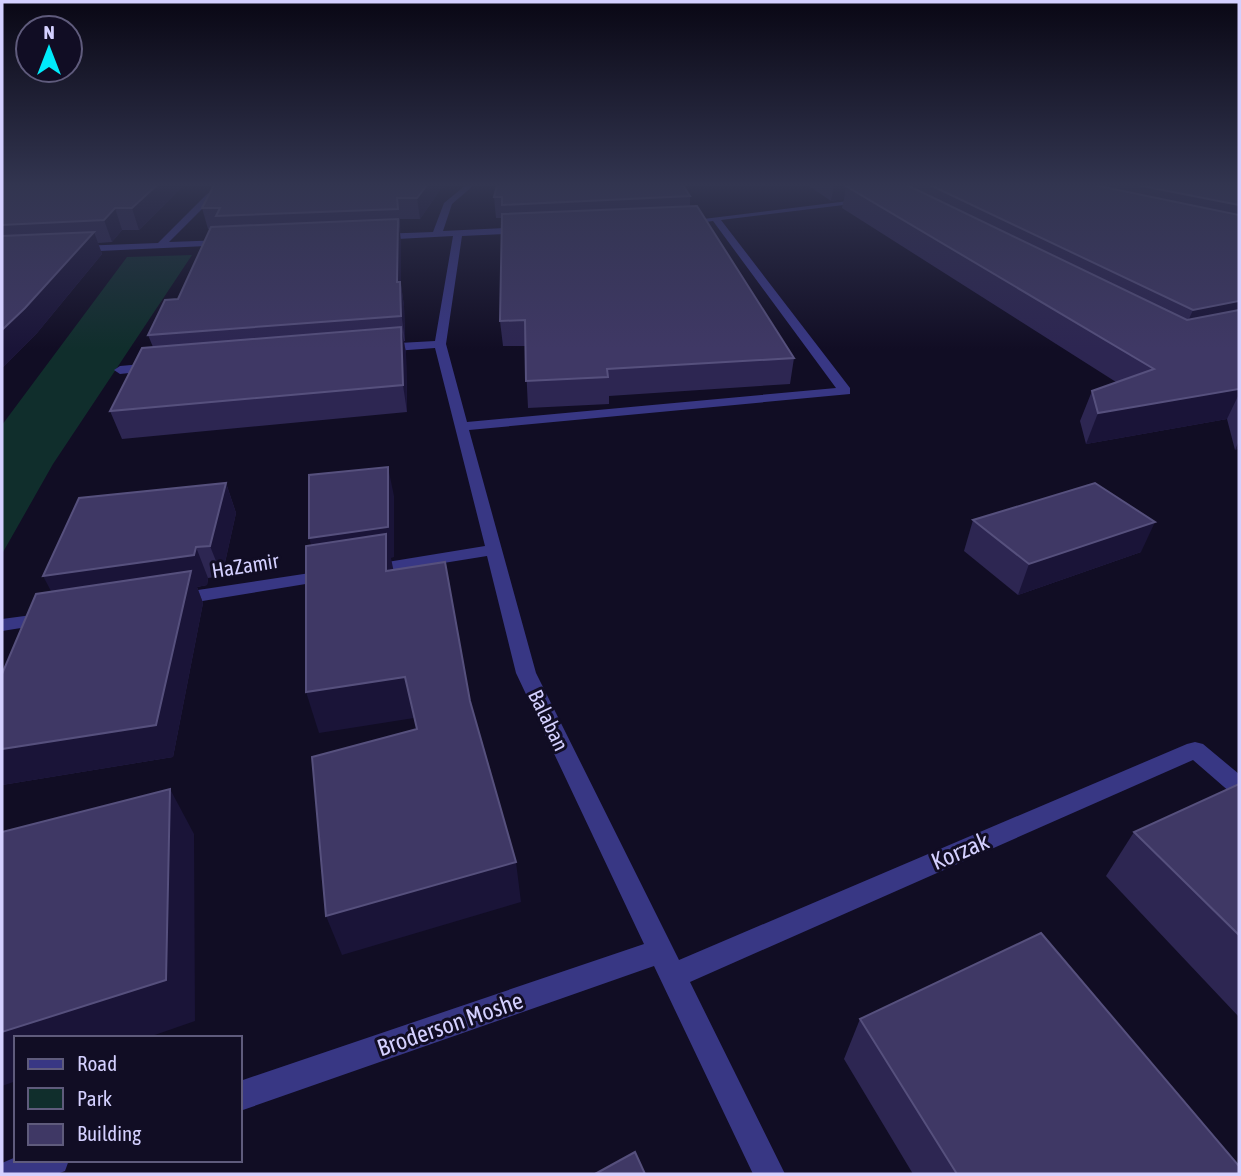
<svg xmlns="http://www.w3.org/2000/svg" width="1241" height="1176" font-family="'Asap Condensed',sans-serif">
  <style>
    .green { fill: #102e2c }
    .lines { fill: none; stroke-linecap: round; stroke-linejoin: round }
    .minor { fill: #383784; fill-rule: evenodd }
    .wall { fill: #2d2652 }
    .shaded-wall { fill: #1a1438 }
    .building { fill: #3f3865; stroke: #56507d; stroke-width: 2 }
    .labels { text-anchor: middle; dominant-baseline: central; stroke-width: 6; stroke-linejoin: round; paint-order: stroke }
    .street-label { font-size: 21px; fill: #d4d0ff; stroke: #110d24 }
    .near-street-label { font-size: 24px; fill: #d4d0ff; stroke: #110d24 }
  </style>
  <rect width="100%" height="100%" fill="#110d24"/>
  <polygon class="green" points="192,255 53,464 2,554 2,425 127,257"/>
  <g class="lines">
    <g class="minor">
      <polygon points="225,185 234,185 213,198 169,242 225,240 230,243 228,245 78,252 73,249 78,246 158,243 207,194"/>
      <polygon points="466,185 474,185 452,204 443,231 526,227 531,230 526,233 462,236 446,344 467,422 836,388 713,221 683,225 679,222 864,199 868,202 721,220 850,388 850,394 469,430 536,673 679,960 1187,744 1195,742 1203,744 1239,774 1239,796 1231,793 1193,760 690,982 785,1174 753,1174 654,966 240,1111 240,1081 644,944 516,673 487,556 369,575 360,570 369,565 485,546 435,348 381,352 375,348 381,344 435,341 453,236 379,240 374,237 379,234 433,232 444,203"/>
      <polygon points="154,363 158,364 158,370 120,374 114,370 120,366"/>
      <polygon points="330,570 339,575 336,579 178,605 169,599 178,593"/>
      <polygon points="47,613 56,619 53,623 2,631 2,619"/>
      <polygon points="16,1157 16,1160 69,1160 65,1171 57,1174 2,1174 2,1163"/>
    </g>
  </g>
  <g class="wall">
    <polygon points="2,185 184,185 139,230 122,230 112,242 98,243 102,254 37,333 2,368"/>
    <polygon points="809,185 1239,185 1239,448 1235,450 1227,419 1086,444 1080,421 1092,391 1116,382 842,208 844,199 831,201 809,186"/>
    <polygon points="440,190 420,219 400,219 401,285 404,306 405,341 404,341 406,353 407,412 122,439 110,411 153,347 148,335 178,299 210,229 208,229 202,208"/>
    <polygon points="690,196 690,207 794,358 790,384 609,396 609,404 528,408 525,346 503,346 500,321 502,218 496,218 494,197"/>
    <polygon points="226,483 236,513 222,576 208,578 207,585 197,587 203,603 173,757 2,785 2,674 52,592"/>
    <polygon points="973,520 1141,552 1018,595 964,551"/>
    <polygon points="1239,784 1239,1017 1106,876 1134,832"/>
    <polygon points="860,1019 1239,1174 913,1174 844,1059"/>
  </g>
  <g class="shaded-wall">
    <polygon points="157,185 184,185 139,230 132,208"/>
    <polygon points="427,185 449,185 440,190 420,219 417,198"/>
    <polygon points="834,185 910,185 909,189 846,186 844,199 831,201"/>
    <polygon points="115,208 122,230 112,242 104,220"/>
    <polygon points="398,219 401,241 401,285 404,306 405,341 397,282"/>
    <polygon points="94,232 102,254 37,333 2,368 2,330"/>
    <polygon points="1239,301 1239,325 1181,337 1193,310"/>
    <polygon points="401,327 406,353 407,412 403,385"/>
    <polygon points="1239,389 1239,394 1227,419 1086,444 1098,413"/>
    <polygon points="1239,441 1239,448 1235,450"/>
    <polygon points="388,467 394,496 394,557 391,558 394,573 318,569 309,538"/>
    <polygon points="226,483 236,513 222,576 210,546"/>
    <polygon points="1155,522 1141,552 1018,595 1029,564"/>
    <polygon points="196,547 208,578 207,585 197,587 203,603 173,757 2,785 2,749 60,608 43,576"/>
    <polygon points="405,677 414,718 319,733 306,692"/>
    <polygon points="170,789 194,834 195,1021 146,1038 16,1038 16,1081 2,1086 2,1032"/>
    <polygon points="516,862 521,902 342,955 326,916"/>
  </g>
  <g class="building">
    <polygon points="2,185 157,185 132,208 115,208 104,220 2,225"/>
    <polygon points="214,185 427,185 417,198 397,198 398,209 216,216 220,208 202,208"/>
    <polygon points="497,185 683,185 690,196 502,205 502,197 494,197"/>
    <polygon points="853,185 907,185 1187,320 1239,310 1239,389 1098,413 1092,391 1154,369 846,186"/>
    <polygon points="930,185 1094,185 1239,215 1239,301 1193,310"/>
    <polygon points="1137,185 1239,185 1239,205"/>
    <polygon points="697,206 794,358 607,369 608,377 526,381 525,320 500,321 502,214"/>
    <polygon points="398,219 397,282 400,282 401,316 148,335 165,300 178,299 211,227"/>
    <polygon points="94,232 25,308 2,330 2,236"/>
    <polygon points="401,327 403,385 110,411 142,348"/>
    <polygon points="388,467 388,527 309,538 309,475"/>
    <polygon points="226,483 210,546 196,547 194,555 43,576 79,498"/>
    <polygon points="1095,483 1155,522 1029,564 973,520"/>
    <polygon points="386,534 386,571 445,562 470,701 516,862 326,916 312,757 417,729 405,677 306,692 306,546"/>
    <polygon points="191,571 156,725 2,749 2,674 36,594"/>
    <polygon points="1239,784 1239,935 1134,832"/>
    <polygon points="170,789 166,980 2,1032 2,832"/>
    <polygon points="1041,933 1239,1166 1239,1174 957,1174 860,1019"/>
    <polygon points="635,1152 645,1174 595,1174"/>
  </g>
  <linearGradient id="sky" x2="0" y2="1"><stop stop-color="#090714"/><stop offset="0.53" stop-color="#323550"/><stop offset="1" stop-color="#323550" stop-opacity="0"/></linearGradient>
  <rect width="1241" height="349" fill="url(#sky)"/>
  <g class="labels">
    <g class="street-label">
      <text transform="translate(245 565) rotate(-9)">HaZamir</text>
      <text transform="translate(549 720) rotate(64)">Balaban</text>
    </g>
    <g class="near-street-label">
      <text transform="translate(960 851) rotate(-23)">Korzak</text>
      <text transform="translate(450 1024) rotate(-19)">Broderson Moshe</text>
    </g>
  </g>
  <rect width="1241" height="1176" fill="none" stroke="#d4d0ff" stroke-width="7"/>
  <rect x="14" y="1036" width="228" height="126" fill="#110d24" stroke="#5f5b7c" stroke-width="2"/>
  <rect x="28" y="1059" width="35" height="10" fill="#383784" stroke="#5f5b7c" stroke-width="2"/>
  <text x="77" y="1071" font-size="21" fill="#d4d0ff">Road</text>
  <rect x="28" y="1088" width="35" height="21" fill="#102e2c" stroke="#5f5b7c" stroke-width="2"/>
  <text x="77" y="1106" font-size="21" fill="#d4d0ff">Park</text>
  <rect x="28" y="1124" width="35" height="21" fill="#3f3865" stroke="#5f5b7c" stroke-width="2"/>
  <text x="77" y="1141" font-size="21" fill="#d4d0ff">Building</text>
  <g transform="translate(49 49)"><circle r="33" fill="#110d24" stroke="#5f5b7c" stroke-width="2"/>
  <path d="M0-5L12 26L0 18L-12 26Z" fill="#00ebfb"/>
  <text y="-10" font-size="19" font-weight="bold" text-anchor="middle" fill="#d4d0ff">N</text>
  </g>
</svg>
